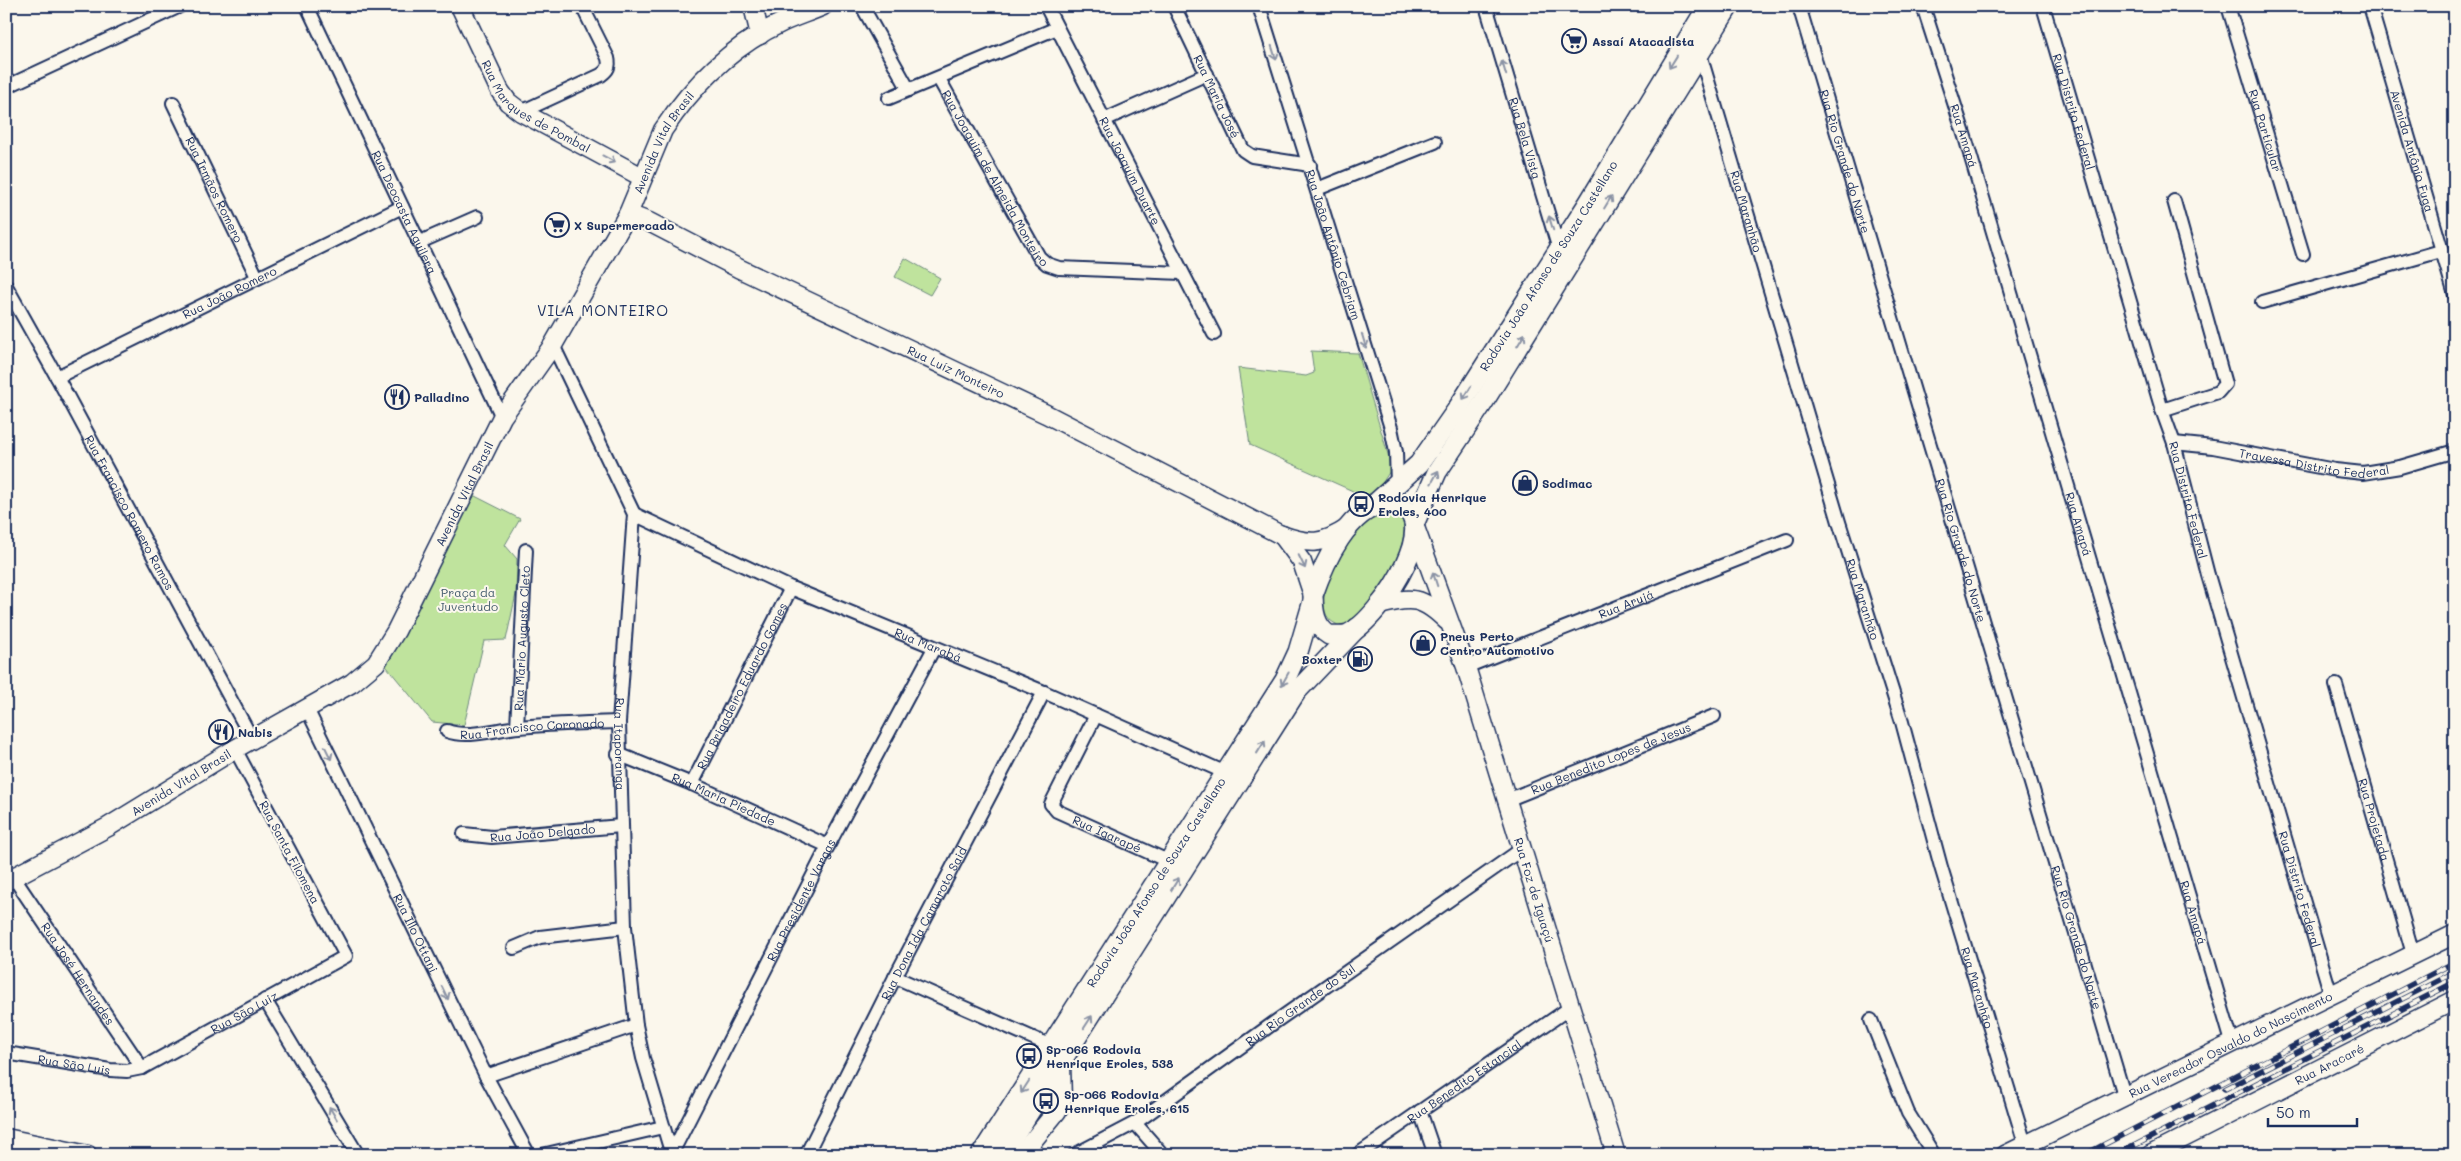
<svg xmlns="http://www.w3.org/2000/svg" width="2461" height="1161" font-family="Mali,sans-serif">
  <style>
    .green { fill: #bfe39d; stroke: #6d897e }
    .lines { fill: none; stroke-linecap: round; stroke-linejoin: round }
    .street-casing { stroke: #1b2f5e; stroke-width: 16 }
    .secondary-casing { stroke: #1b2f5e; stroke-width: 21 }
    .primary-casing { stroke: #1b2f5e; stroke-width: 22 }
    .street { stroke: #fbf7ec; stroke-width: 12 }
    .secondary { stroke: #fbf7ec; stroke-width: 18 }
    .primary { stroke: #fbf7ec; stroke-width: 19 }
    .rail-casing { stroke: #1b2f5e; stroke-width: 5.5 }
    .rail { stroke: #fbf7ec; stroke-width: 4; stroke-dasharray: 11; stroke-linecap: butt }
    .oneway { stroke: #8b93a5 }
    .labels { text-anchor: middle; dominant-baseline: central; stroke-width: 4; stroke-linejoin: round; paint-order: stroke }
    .poi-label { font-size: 12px; font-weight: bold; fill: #1b2f5e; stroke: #fbf7ec; text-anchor: start }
    .street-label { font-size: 12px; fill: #1b2f5e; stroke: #fbf7ec }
    .park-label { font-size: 12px; fill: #445c6e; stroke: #fbf7ec }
    .quarter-label { font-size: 15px; letter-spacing: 1px; fill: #1b2f5e; stroke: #fbf7ec }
  </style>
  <rect width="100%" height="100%" fill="#fbf7ec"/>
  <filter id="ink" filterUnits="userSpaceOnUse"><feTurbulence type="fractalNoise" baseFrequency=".02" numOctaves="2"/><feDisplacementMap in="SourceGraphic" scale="10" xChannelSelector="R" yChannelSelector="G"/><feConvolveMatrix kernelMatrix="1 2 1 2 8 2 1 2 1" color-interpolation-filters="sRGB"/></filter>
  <g filter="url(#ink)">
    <g class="green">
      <polygon points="905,258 940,278 930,295 895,277"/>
      <polygon points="1311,351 1358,353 1392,468 1377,491 1364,496 1250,445 1238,368 1306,376 1314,373"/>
      <polygon points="473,495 520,519 505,545 517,559 516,594 506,640 484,641 464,725 432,722 382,661"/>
      <path d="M1396 509C1400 516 1404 521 1404 530 1402 561 1382 587 1363 610 1359 615 1353 623 1347 625 1343 627 1339 626 1336 624 1313 614 1328 574 1337 559 1345 545 1364 521 1377 514 1382 511 1390 511 1396 509Z"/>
    </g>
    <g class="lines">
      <defs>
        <g id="street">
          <path id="s1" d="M307 6 502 417"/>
          <polyline points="862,6 909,90"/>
          <path id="s2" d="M1046 6 1214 334"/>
          <path id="s3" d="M1174 6 1243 150 1252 156 1310 165"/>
          <path id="s4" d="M1259 6 1391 428 1396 452 1397 485"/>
          <path id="s5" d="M1486 6 1560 253"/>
          <path id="s6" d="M1799 6 2124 1095"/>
          <path id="s7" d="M1923 6 1965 137 2232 1042"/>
          <path id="s8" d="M2043 6 2162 410 2174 443 2208 575 2331 995"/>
          <path id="s9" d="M2228 6 2303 254"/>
          <path id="s10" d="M2370 6 2455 295"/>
          <path id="s11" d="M1700 54 1839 522 1902 722 1941 867 2025 1144"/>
          <path id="s12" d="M939 79 1039 257 1047 264 1059 268 1182 273"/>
          <polyline points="6,87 180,6"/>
          <polyline points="889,98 1057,28"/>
          <path id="s13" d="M173 103 257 277"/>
          <path d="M521 112 601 75C608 70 610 66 608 58L582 6"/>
          <polyline points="1104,120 1207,74"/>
          <polyline points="1317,189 1435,142"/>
          <polyline points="420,242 477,217"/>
          <path id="s14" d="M6 286 57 377 252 739"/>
          <polyline points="2262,302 2441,251"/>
          <path id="s15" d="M553 345 634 514 619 722 625 927 636 1025 643 1058 672 1155"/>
          <path id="s16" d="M57 377 402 207"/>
          <polyline points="2162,410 2218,392 2225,384 2174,201"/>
          <path id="s17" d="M2174 443 2213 447 2335 470 2363 473 2400 467 2455 451"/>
          <path id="s18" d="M634 514 791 588 1044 692 1226 773"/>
          <path id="s19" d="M1466 667 1787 540"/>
          <path id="s20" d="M2336 685 2413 954"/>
          <path id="s21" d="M307 709 486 1076 529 1155"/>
          <path id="s22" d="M1096 715 1051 804 1057 811 1170 862"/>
          <path id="s23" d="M517 727 526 550"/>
          <path id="s24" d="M447 731C469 739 495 729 519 727 552 724 585 723 619 722"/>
          <path id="s25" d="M618 754 692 784 828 846"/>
          <path id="s26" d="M692 784 791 588"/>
          <path id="s27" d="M1507 800 1714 716"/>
          <path id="s28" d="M464 834 492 837 621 826"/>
          <path id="s29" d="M14 878 142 1068"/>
          <polyline points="514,948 540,937 625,927"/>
          <polyline points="895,977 1051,1046"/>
          <polyline points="265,1000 358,1155"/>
          <polyline points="1871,1020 1908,1113 1934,1155"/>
          <path id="s30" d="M6 1053 110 1070 127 1071 142 1068 346 956 235 749"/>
          <polyline points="486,1076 636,1025"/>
          <polyline points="1420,1111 1435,1155"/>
          <polyline points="1135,1123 1163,1155"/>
          <path id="s31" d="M672 1153 828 846 934 648"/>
          <polyline points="542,1155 663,1127"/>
          <path id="s32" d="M806 1155 895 977 1044 692"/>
          <path id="s33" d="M1074 1155 1135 1123 1275 1022 1522 849"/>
          <path id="s34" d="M1357 1155 1571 1007"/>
        </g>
        <g id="secondary">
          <path id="s35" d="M460 6 500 91 508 102 521 112 642 177"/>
          <polyline points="753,6 760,35"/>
          <path id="s36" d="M628 214 649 222 738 268 1046 414 1281 535C1310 545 1322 545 1348 528"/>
          <path id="s37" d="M1416 530 1466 667 1616 1155"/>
          <polyline points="1282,535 1302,562 1313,595"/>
          <path d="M1379 605C1412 596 1423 597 1447 621"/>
          <path id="s38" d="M6 881 108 827 235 749 352 683 376 663 396 631 502 417 553 345 628 214 663 130C693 85 733 45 783 22 796 16 809 12 823 6"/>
          <polyline points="6,1138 88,1155"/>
          <polyline points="1021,1155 1057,1111 1062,1101 1061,1063"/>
          <path id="s39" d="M2005 1155 2455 934"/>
          <path id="s40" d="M2150 1155 2455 1000"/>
        </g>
        <g id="primary">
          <path d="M1387 503C1455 507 1380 620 1348 634 1343 636 1335 635 1329 635 1315 627 1313 611 1313 595 1324 563 1348 508 1387 503Z"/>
          <path id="s41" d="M1369 509 1419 464 1456 411 1589 202 1708 6"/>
          <polyline points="1415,522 1437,472 1483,403 1729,6"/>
          <path id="s42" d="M981 1155 1285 680 1298 652 1313 601"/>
          <polyline points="1002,1155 1296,692 1357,628"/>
        </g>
      </defs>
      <use href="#street" class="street-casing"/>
      <use href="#secondary" class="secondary-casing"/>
      <use href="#primary" class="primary-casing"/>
      <use href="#street" class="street"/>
      <use href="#secondary" class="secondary"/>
      <use href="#primary" class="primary"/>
      <defs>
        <g id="rail">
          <polyline points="2225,1089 2455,972"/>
          <polyline points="2084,1155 2455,962"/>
          <polyline points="2116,1155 2455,982"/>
        </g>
      </defs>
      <use href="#rail" class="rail-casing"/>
      <use href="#rail" class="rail"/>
    </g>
    <defs><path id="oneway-shaft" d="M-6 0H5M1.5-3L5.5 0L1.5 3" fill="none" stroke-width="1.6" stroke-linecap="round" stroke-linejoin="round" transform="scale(1.25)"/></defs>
    <g class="oneway">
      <use href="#oneway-shaft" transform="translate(1274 53) rotate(72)"/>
      <use href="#oneway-shaft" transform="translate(1673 62) rotate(122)"/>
      <use href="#oneway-shaft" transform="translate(1504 68) rotate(-107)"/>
      <use href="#oneway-shaft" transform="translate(609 159) rotate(28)"/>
      <use href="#oneway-shaft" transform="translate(1608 202) rotate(-59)"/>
      <use href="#oneway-shaft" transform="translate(1551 223) rotate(-107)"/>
      <use href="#oneway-shaft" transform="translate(1521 340) rotate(-59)"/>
      <use href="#oneway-shaft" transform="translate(1364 341) rotate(73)"/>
      <use href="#oneway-shaft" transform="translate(1467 393) rotate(122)"/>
      <use href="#oneway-shaft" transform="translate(1435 477) rotate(-61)"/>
      <use href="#oneway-shaft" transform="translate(1302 562) rotate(64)"/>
      <use href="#oneway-shaft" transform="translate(1435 579) rotate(-108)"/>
      <use href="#oneway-shaft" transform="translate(1285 679) rotate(119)"/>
      <use href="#oneway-shaft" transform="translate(1261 747) rotate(-58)"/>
      <use href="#oneway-shaft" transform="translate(328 753) rotate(64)"/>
      <use href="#oneway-shaft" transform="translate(1175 884) rotate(-58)"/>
      <use href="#oneway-shaft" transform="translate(445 993) rotate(64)"/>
      <use href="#oneway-shaft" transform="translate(1088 1022) rotate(-57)"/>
      <use href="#oneway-shaft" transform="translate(1025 1087) rotate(123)"/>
      <use href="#oneway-shaft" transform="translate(333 1113) rotate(-121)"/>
    </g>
  </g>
  <defs>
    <symbol id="supermarket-ring" viewBox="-11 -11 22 22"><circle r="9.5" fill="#fbf7ec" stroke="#1b2f5e" stroke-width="1.5"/><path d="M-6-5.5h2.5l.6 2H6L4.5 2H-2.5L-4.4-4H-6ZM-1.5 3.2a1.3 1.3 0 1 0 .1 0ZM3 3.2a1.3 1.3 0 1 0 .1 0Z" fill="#1b2f5e"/></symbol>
    <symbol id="restaurant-ring" viewBox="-11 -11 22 22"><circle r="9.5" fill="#fbf7ec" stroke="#1b2f5e" stroke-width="1.5"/><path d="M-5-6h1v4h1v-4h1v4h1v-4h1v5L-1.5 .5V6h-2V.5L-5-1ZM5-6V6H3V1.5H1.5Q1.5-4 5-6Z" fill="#1b2f5e"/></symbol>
    <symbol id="shop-ring" viewBox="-11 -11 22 22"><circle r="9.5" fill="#fbf7ec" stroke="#1b2f5e" stroke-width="1.5"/><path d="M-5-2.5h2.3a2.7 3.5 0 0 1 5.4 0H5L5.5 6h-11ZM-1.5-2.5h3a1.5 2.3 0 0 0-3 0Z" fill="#1b2f5e"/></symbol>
    <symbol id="bus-ring" viewBox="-11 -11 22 22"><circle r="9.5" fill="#fbf7ec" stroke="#1b2f5e" stroke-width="1.5"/><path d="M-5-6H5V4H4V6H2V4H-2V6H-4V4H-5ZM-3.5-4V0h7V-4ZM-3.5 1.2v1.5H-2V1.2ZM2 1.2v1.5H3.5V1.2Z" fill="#1b2f5e"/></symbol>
    <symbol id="fuel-ring" viewBox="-11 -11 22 22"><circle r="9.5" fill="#fbf7ec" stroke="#1b2f5e" stroke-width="1.5"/><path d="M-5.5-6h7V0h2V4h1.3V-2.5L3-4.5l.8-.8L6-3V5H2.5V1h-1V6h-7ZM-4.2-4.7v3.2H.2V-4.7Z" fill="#1b2f5e"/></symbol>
  </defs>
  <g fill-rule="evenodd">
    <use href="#supermarket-ring" x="1560" y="27" width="28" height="28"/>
    <use href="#supermarket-ring" x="543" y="211" width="28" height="28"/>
    <use href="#restaurant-ring" x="383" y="383" width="28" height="28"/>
    <use href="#shop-ring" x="1511" y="469" width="28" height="28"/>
    <use href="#bus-ring" x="1347" y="490" width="28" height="28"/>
    <use href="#shop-ring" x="1409" y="629" width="28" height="28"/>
    <use href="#fuel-ring" x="1346" y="645" width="28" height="28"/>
    <use href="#restaurant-ring" x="207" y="718" width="28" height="28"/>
    <use href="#bus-ring" x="1015" y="1042" width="28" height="28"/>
    <use href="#bus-ring" x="1032" y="1087" width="28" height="28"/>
  </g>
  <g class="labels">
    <g class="poi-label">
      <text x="1592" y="41">Assaí Atacadista</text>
      <text x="574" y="225">X Supermercado</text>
      <text x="414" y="397">Palladino</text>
      <text x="1542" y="483">Sodimac</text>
      <text x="1378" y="497">Rodovia Henrique<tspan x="1378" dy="14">Eroles, 400</tspan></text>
      <text x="1440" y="636">Pneus Perto<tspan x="1440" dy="14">Centro Automotivo</tspan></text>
      <text x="1342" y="659" text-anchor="end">Boxter</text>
      <text x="238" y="732">Nabis</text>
      <text x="1046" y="1049">Sp-066 Rodovia<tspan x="1046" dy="14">Henrique Eroles, 538</tspan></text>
      <text x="1064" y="1094">Sp-066 Rodovia<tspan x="1064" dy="14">Henrique Eroles, 615</tspan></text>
    </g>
    <g class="street-label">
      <text stroke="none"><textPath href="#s3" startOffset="100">Rua Maria José</textPath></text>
      <text stroke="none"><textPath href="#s35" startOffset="131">Rua Marques de Pombal</textPath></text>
      <text stroke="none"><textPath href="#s8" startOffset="110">Rua Distrito Federal</textPath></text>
      <text stroke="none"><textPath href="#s9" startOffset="130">Rua Particular</textPath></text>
      <text stroke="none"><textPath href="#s7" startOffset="136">Rua Amapá</textPath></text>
      <text stroke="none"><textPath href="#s5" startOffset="138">Rua Bela Vista</textPath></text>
      <text stroke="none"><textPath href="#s38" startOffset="1026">Avenida Vital Brasil</textPath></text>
      <text stroke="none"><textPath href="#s10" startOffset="151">Avenida Antônio Fuga</textPath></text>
      <text stroke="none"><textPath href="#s6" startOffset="162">Rua Rio Grande do Norte</textPath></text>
      <text stroke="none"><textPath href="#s2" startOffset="185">Rua Joaquim Duarte</textPath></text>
      <text stroke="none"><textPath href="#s12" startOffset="114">Rua Joaquim de Almeida Monteiro</textPath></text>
      <text stroke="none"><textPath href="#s13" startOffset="96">Rua Irmãos Romero</textPath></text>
      <text stroke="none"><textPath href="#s1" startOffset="228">Rua Deocasta Aguilera</textPath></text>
      <text stroke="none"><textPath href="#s11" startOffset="164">Rua Maranhão</textPath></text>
      <text stroke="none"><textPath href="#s4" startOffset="250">Rua João Antônio Cebriam</textPath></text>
      <text stroke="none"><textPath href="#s41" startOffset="304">Rodovia João Afonso de Souza Castellano</textPath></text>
      <text stroke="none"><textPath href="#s16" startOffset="192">Rua João Romero</textPath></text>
      <text stroke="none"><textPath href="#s36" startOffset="364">Rua Luíz Monteiro</textPath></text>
      <text stroke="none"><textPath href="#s17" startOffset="142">Travessa Distrito Federal</textPath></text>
      <text stroke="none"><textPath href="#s38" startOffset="621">Avenida Vital Brasil</textPath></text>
      <text stroke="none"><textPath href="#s8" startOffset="515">Rua Distrito Federal</textPath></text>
      <text stroke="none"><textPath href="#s14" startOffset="258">Rua Francisco Romero Ramos</textPath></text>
      <text stroke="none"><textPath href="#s7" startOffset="541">Rua Amapá</textPath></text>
      <text stroke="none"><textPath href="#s6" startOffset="568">Rua Rio Grande do Norte</textPath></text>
      <text stroke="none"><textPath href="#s11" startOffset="569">Rua Maranhão</textPath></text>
      <text stroke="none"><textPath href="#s19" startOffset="172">Rua Arujá</textPath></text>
      <text stroke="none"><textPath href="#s23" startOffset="89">Rua Mário Augusto Cleto</textPath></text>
      <text stroke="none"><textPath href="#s18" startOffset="322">Rua Marabá</textPath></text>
      <text stroke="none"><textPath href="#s26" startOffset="110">Rua Brigadeiro Eduardo Gomes</textPath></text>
      <text stroke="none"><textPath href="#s24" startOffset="86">Rua Francisco Coronado</textPath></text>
      <text stroke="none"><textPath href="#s15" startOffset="418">Rua Itaporanga</textPath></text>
      <text stroke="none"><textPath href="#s27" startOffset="112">Rua Benedito Lopes de Jesus</textPath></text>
      <text stroke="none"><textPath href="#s38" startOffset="201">Avenida Vital Brasil</textPath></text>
      <text stroke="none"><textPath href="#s25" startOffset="115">Rua Maria Piedade</textPath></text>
      <text stroke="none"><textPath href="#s20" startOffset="140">Rua Projetada</textPath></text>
      <text stroke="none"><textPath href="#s28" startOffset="79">Rua João Delgado</textPath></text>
      <text stroke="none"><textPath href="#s22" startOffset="164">Rua Igarapé</textPath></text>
      <text transform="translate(290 852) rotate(62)">Rua Santa Filomena</text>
      <text stroke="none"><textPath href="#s42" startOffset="324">Rodovia João Afonso de Souza Castellano</textPath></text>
      <text stroke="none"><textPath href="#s8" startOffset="920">Rua Distrito Federal</textPath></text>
      <text stroke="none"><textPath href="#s37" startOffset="379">Rua Foz de Iguaçú</textPath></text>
      <text stroke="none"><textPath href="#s31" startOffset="284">Rua Presidente Vargas</textPath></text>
      <text stroke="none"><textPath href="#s7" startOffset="946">Rua Amapá</textPath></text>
      <text stroke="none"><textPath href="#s32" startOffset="260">Rua Dona Ida Camaroto Said</textPath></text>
      <text stroke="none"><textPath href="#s21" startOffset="249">Rua Illo Ottani</textPath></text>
      <text stroke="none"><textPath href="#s6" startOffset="972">Rua Rio Grande do Norte</textPath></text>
      <text stroke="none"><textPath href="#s29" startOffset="115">Rua José Hernandes</textPath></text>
      <text stroke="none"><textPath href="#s11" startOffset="974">Rua Maranhão</textPath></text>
      <text stroke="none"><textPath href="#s33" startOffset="272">Rua Rio Grande do Sul</textPath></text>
      <text stroke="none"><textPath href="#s30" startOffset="254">Rua São Luiz</textPath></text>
      <text stroke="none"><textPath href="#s39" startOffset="251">Rua Vereador Osvaldo do Nascimento</textPath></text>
      <text stroke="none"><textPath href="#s30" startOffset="69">Rua São Luis</textPath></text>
      <text stroke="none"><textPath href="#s40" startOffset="201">Rua Aracaré</textPath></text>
      <text stroke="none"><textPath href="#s34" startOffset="130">Rua Benedito Estancial</textPath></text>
    </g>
    <g class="park-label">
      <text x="468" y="592">Praça da<tspan x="468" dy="14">Juventudo</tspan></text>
    </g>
    <g class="quarter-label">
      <text x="603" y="310">VILA MONTEIRO</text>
    </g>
  </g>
  <rect width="2461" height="1161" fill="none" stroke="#fbf7ec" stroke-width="25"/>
  <rect x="12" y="12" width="2436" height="1136" fill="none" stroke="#1b2f5e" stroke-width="2" filter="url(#ink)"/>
  <path d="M2268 1118v8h89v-8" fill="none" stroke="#1b2f5e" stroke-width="2.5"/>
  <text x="2276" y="1118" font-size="15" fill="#1b2f5e" stroke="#fbf7ec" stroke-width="4" paint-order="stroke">50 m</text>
</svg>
